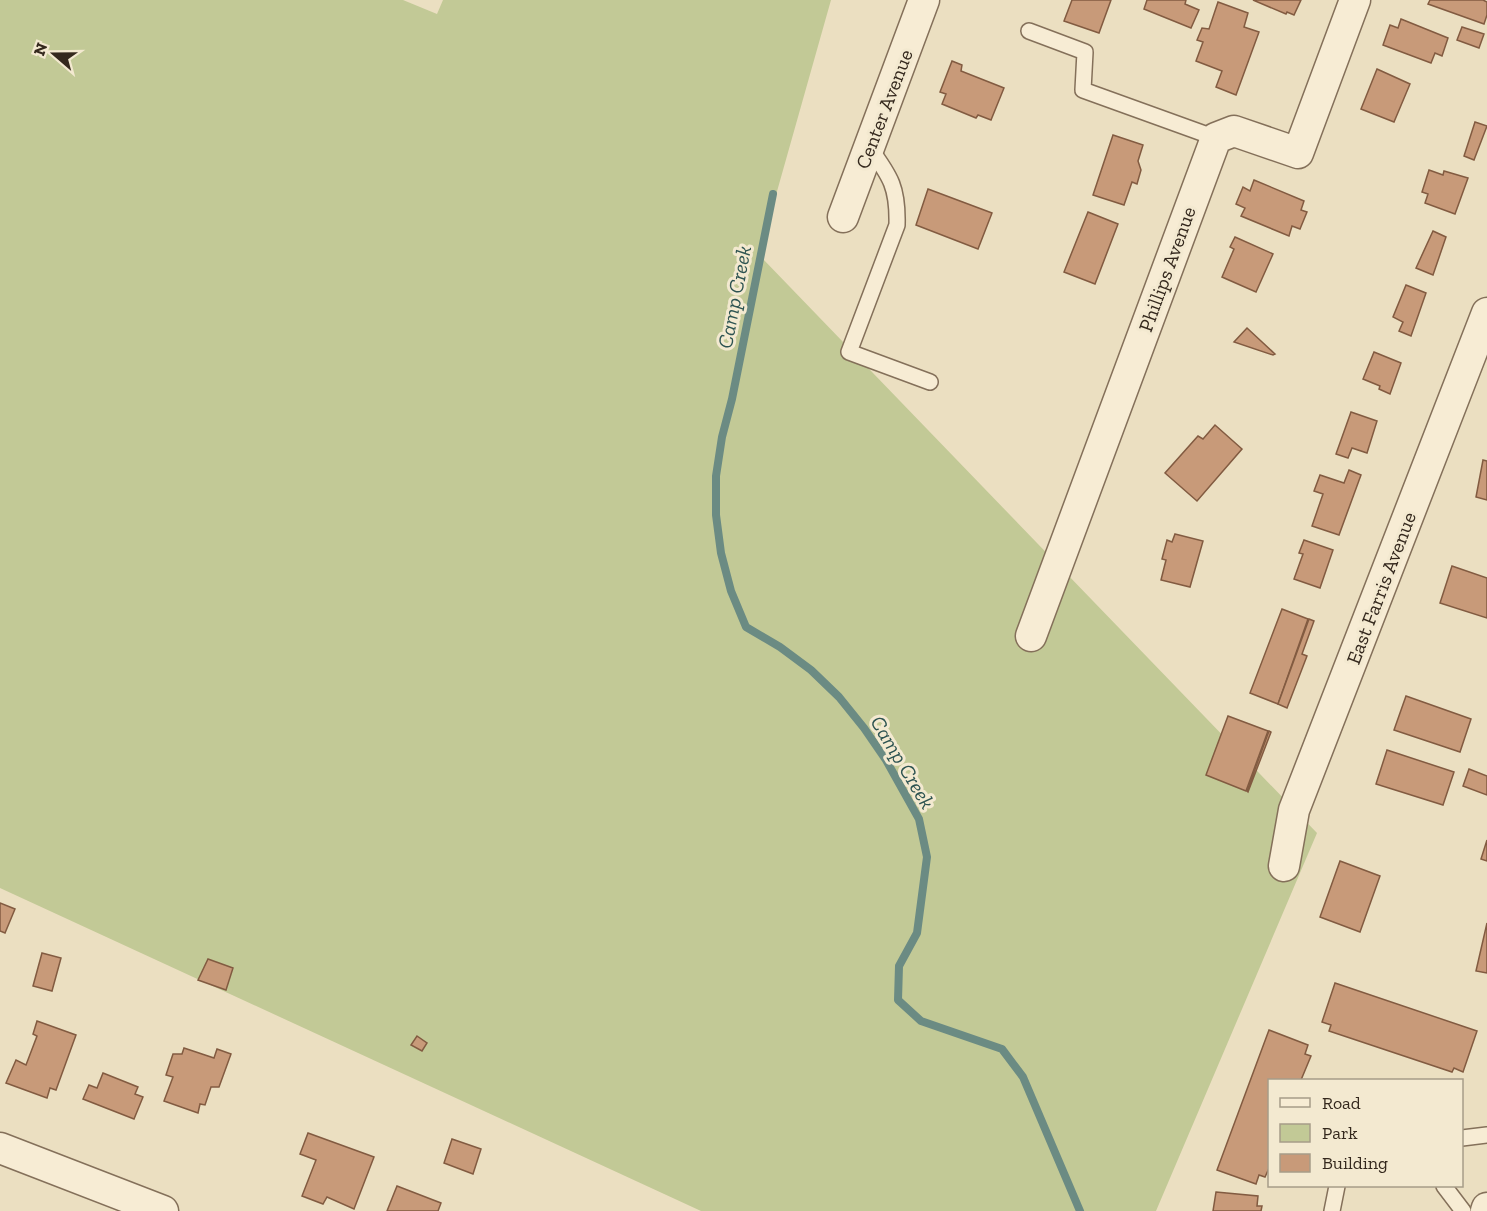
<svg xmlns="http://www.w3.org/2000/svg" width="1487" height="1211" font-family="'Zilla Slab',serif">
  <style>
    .green { fill: #c2c996 }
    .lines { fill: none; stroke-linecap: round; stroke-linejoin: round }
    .stream { stroke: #6b8b83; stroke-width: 8 }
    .building { fill: #c89a79; stroke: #825b41; stroke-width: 1.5 }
    .lane-casing { stroke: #84705a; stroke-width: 18 }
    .street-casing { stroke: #84705a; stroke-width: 33 }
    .lane { stroke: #f7ecd4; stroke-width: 15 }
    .street { stroke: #f7ecd4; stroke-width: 30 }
    .labels { text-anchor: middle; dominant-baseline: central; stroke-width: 6; stroke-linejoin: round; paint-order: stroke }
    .street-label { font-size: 20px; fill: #34281d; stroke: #f3e9d0 }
    .water-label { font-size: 21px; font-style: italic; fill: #2d5351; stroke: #f3e9d0 }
  </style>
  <rect width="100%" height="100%" fill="#ebdfc1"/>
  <polygon class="green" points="0,0 403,0 437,14 443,0 831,0 759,255 1317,833 1156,1211 701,1211 0,888"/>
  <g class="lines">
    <polyline class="stream" points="773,194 732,399 722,437 716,476 716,515 721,553 731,591 746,627 780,647 811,670 839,697 864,728 886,760 919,819 927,857 917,933 899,966 898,1000 921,1021 1002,1049 1023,1077 1080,1211"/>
  </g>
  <g class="building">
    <polygon points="1072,0 1111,0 1099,33 1064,21"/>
    <polygon points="1147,0 1186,0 1185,4 1199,10 1191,28 1144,9"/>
    <polygon points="1253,0 1301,0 1294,15 1287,12 1286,14"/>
    <polygon points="1430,0 1483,0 1487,2 1487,15 1484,24 1428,4"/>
    <polygon points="1218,2 1248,13 1244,27 1259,32 1236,95 1216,87 1222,71 1196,61 1203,42 1197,40 1202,28 1209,29"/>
    <polygon points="1401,19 1448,38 1442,56 1435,53 1431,63 1383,45 1390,25 1398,28"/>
    <polygon points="1462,27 1484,34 1479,48 1457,40"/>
    <polygon points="952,61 962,65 961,71 1004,88 991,120 978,115 976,118 942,104 946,94 940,92"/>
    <polygon points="1377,69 1410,84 1394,122 1361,109"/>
    <polygon points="1475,122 1487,126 1474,160 1464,156"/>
    <polygon points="1113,135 1143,145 1138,161 1141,170 1137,184 1132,182 1124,205 1093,195"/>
    <polygon points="1429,170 1443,175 1444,171 1468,178 1455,214 1425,203 1428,194 1422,192"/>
    <polygon points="1254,180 1304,201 1301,210 1307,212 1300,229 1292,226 1289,236 1241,216 1245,208 1236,204 1243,187 1250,191"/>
    <polygon points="928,189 992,213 978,249 916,225"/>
    <polygon points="1088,212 1118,224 1095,284 1064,272"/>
    <polygon points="1433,231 1446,237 1433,275 1416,268"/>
    <polygon points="1235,237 1273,254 1256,292 1222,277 1234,249 1230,247"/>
    <polygon points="1406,285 1426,293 1411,336 1399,331 1403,322 1393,317"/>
    <polygon points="1247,328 1275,354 1273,355 1234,342"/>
    <polygon points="1374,352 1401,363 1390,394 1379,389 1380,386 1363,379"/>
    <polygon points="1351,412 1377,421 1367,453 1352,448 1348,458 1336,454"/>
    <polygon points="1215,425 1242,449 1197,501 1165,473 1198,436 1203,439"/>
    <polygon points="1483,460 1487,461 1487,500 1476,497"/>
    <polygon points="1349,470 1361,475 1339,535 1312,526 1323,494 1314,491 1320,475 1344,483"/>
    <polygon points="1175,534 1203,541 1190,587 1161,580 1166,560 1162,559 1167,540 1172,542"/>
    <polygon points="1304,540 1333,550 1320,588 1294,579 1303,554 1299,553"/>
    <polygon points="1452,566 1487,578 1487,618 1440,603"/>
    <polygon points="1282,609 1308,619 1278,704 1250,693"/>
    <polygon points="1309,619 1314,621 1302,654 1307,656 1287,708 1278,704"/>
    <polygon points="1406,696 1471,719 1460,752 1394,730"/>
    <polygon points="1228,716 1268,731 1246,791 1206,775"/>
    <polygon points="1269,731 1271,732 1248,792 1247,791"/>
    <polygon points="1387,750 1454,772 1443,805 1376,784"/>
    <polygon points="1469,769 1487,776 1487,795 1463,786"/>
    <polygon points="1487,840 1487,861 1481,859"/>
    <polygon points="1340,861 1380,876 1360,932 1320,917"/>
    <polygon points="0,903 15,909 5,933 0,931"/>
    <polygon points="1487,923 1487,973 1476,971"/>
    <polygon points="42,953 61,958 52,991 33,986"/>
    <polygon points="208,959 233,968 226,990 198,980"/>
    <polygon points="1335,983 1477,1031 1463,1072 1454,1068 1452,1072 1329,1031 1331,1025 1322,1022"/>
    <polygon points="37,1021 76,1035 56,1090 50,1088 47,1098 6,1083 16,1060 26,1065 37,1036 33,1034"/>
    <polygon points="1269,1030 1308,1045 1305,1054 1311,1056 1301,1080 1270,1080 1270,1166 1265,1177 1259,1175 1256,1184 1217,1170"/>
    <polygon points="417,1036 427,1043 422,1051 411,1045"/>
    <polygon points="184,1048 214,1058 217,1049 231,1054 219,1087 211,1087 205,1105 200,1104 198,1113 164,1101 173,1077 166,1075 173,1054 182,1054"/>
    <polygon points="103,1073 138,1087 135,1094 143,1097 134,1119 83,1099 89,1085 97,1088"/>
    <polygon points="308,1133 374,1157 354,1209 327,1197 323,1204 302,1196 316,1160 300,1154"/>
    <polygon points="452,1139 481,1149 473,1174 444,1163"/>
    <polygon points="397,1186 441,1203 438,1211 387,1211"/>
    <polygon points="1216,1192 1258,1196 1257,1206 1262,1206 1261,1211 1213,1211"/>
  </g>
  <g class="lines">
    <defs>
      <g id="lane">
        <polyline points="1029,31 1085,52 1083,90 1216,138"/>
        <path d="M869 147C891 177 898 188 897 225L849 352 930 382"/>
        <polyline points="1462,1138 1487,1135"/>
        <polyline points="1444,1186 1463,1211"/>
        <polyline points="1332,1211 1337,1186"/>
      </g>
      <g id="street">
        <polyline points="843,217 924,0"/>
        <polyline points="1031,636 1216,138 1234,131 1298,153 1355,0"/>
        <polyline points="1284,866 1294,810 1487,313"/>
        <polyline points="0,1148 163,1211"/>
        <polyline points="1486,1211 1487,1208"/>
      </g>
    </defs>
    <use href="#lane" class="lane-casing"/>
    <use href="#street" class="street-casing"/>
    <use href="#lane" class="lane"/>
    <use href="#street" class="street"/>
  </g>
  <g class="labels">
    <g class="street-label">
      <text transform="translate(884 109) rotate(-69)">Center Avenue</text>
      <text transform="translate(1167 269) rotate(-70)">Phillips Avenue</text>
      <text transform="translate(1381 588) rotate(-69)">East Farris Avenue</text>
    </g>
    <g class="water-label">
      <text transform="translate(734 297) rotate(-79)">Camp Creek</text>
      <text transform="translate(903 762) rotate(59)">Camp Creek</text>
    </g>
  </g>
  <rect x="1268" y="1079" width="195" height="108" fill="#f3e9d0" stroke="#a79c88" stroke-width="1.5"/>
  <rect x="1280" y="1098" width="30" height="9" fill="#f7ecd4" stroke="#a79c88" stroke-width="1.5"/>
  <text x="1322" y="1109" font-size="18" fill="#34281d">Road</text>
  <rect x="1280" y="1124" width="30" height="18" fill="#c2c996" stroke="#a79c88" stroke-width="1.5"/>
  <text x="1322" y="1139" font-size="18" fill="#34281d">Park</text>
  <rect x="1280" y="1154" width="30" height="18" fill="#c89a79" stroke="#a79c88" stroke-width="1.5"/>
  <text x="1322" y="1169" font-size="18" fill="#34281d">Building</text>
  <g transform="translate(54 54) rotate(290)" stroke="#f3e9d0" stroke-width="4.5" paint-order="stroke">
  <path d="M0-4.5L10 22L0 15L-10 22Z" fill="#34281d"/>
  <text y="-9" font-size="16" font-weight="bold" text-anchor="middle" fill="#34281d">N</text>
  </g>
</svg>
